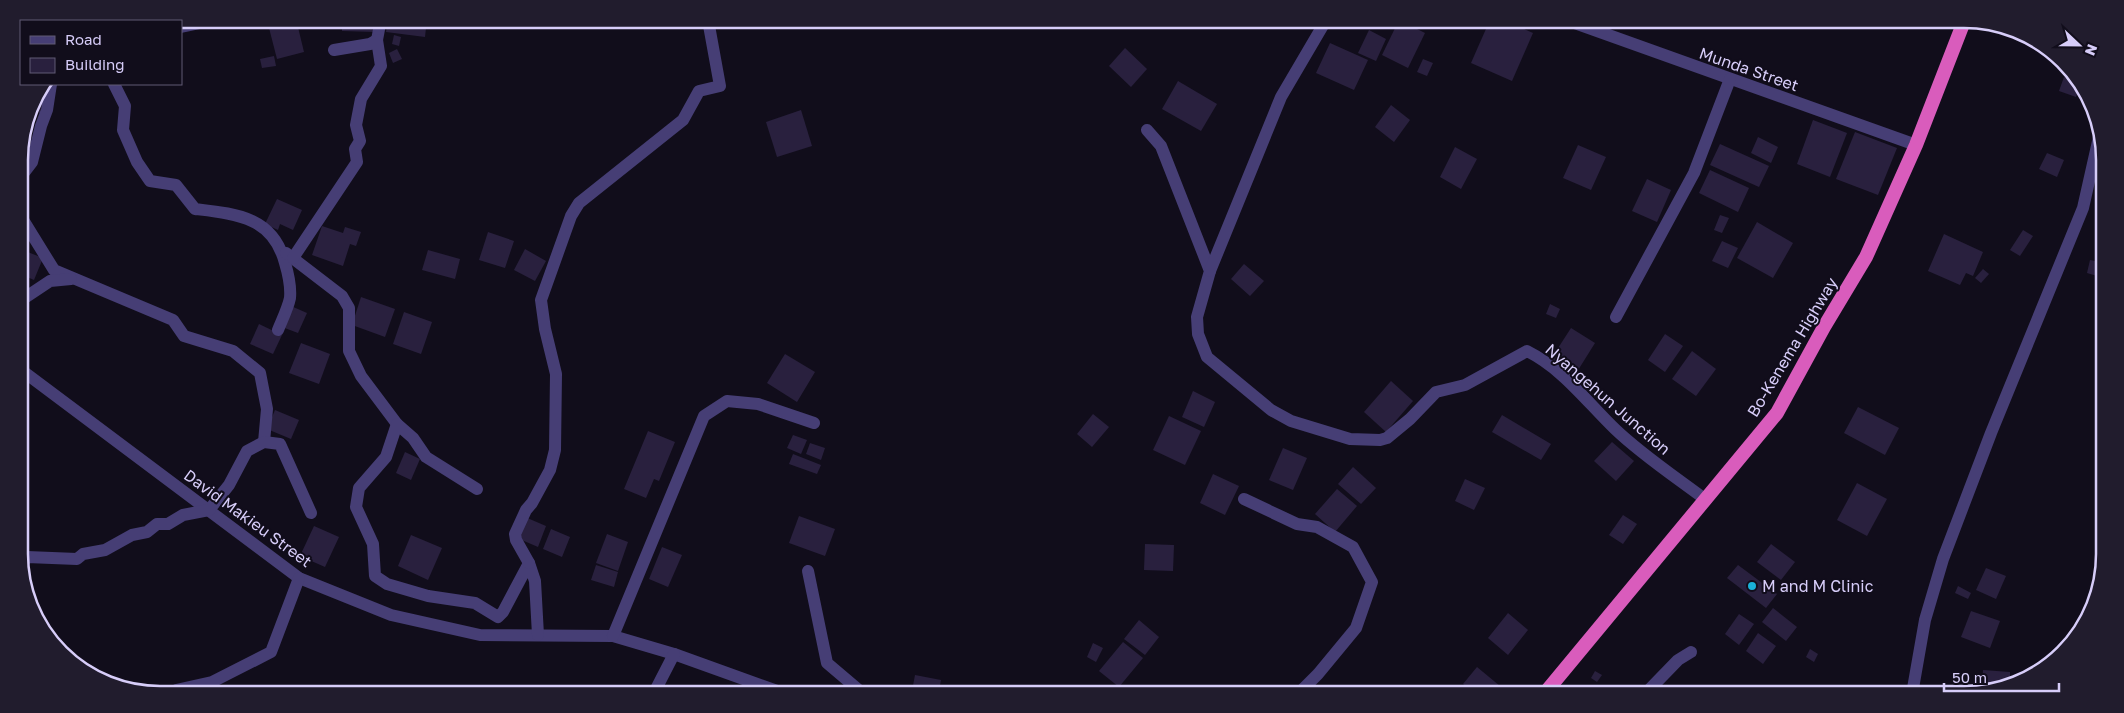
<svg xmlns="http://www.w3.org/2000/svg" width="2124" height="713" font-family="'Golos Text',sans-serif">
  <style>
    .building { fill: #29203e }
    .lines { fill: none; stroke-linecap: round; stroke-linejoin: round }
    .minor { stroke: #463e75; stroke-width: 12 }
    .trunk { stroke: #d95cbc; stroke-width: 14 }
    .poi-dot { fill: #1ab0d8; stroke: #110d1b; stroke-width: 2 }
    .labels { text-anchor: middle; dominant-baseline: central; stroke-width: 4; stroke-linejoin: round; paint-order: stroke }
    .street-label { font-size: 16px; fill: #d7cdf9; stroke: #110d1b }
    .poi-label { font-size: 16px; fill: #d7cdf9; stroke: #110d1b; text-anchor: start }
    .rim { fill: none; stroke: #d7cdf9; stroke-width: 2.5 }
  </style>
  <rect width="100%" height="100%" fill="#110d1b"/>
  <g class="building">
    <polygon points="285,19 296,19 304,52 277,59 268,24"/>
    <polygon points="342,19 375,19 375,32 342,31"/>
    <polygon points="388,19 427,19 425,37 386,32"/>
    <polygon points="1398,22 1403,22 1425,33 1408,68 1382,55"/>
    <polygon points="1489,22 1509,22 1533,33 1512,81 1471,63"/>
    <polygon points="1369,30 1386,39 1376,61 1358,53"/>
    <polygon points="394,35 401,37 399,46 392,44"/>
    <polygon points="1330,43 1368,60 1354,90 1316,73"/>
    <polygon points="1125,48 1147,69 1131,87 1109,66"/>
    <polygon points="397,49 402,59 393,63 389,53"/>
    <polygon points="274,56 276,66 262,68 260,59"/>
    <polygon points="1423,59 1433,63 1427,76 1417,72"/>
    <polygon points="2064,77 2078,82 2080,86 2076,97 2059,91"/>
    <polygon points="1178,81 1217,104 1201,131 1162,109"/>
    <polygon points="37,94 43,95 40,113 28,111 30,105"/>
    <polygon points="1391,105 1410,120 1394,142 1375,127"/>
    <polygon points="801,110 812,146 777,157 766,122"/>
    <polygon points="1813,120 1847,133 1830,177 1797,164"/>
    <polygon points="1855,132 1897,148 1878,195 1836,179"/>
    <polygon points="1758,137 1778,147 1771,163 1751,153"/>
    <polygon points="1720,144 1769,166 1759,187 1710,165"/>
    <polygon points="1578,145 1606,157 1591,190 1563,178"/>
    <polygon points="1455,147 1477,159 1461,189 1440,177"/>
    <polygon points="2047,153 2064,160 2057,177 2039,169"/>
    <polygon points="1710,170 1749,188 1738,212 1699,193"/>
    <polygon points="1647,179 1671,190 1657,222 1632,211"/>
    <polygon points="277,199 302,210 293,230 280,224 278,230 265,224"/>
    <polygon points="1720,215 1729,218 1722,233 1714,230"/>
    <polygon points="1757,222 1793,243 1773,278 1737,258"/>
    <polygon points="322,226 343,233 345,227 361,232 356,246 350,244 343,266 312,255"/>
    <polygon points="2023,230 2033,236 2020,256 2010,250"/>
    <polygon points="488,232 514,241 505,268 479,260"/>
    <polygon points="1944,234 1983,252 1973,276 1966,273 1960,285 1928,271"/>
    <polygon points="1722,241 1738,248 1728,268 1712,261"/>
    <polygon points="20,249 43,258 34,280 20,274"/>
    <polygon points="525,249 546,261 535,281 514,270"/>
    <polygon points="428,250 460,259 455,279 422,270"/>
    <polygon points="2090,260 2101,262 2097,276 2087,273"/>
    <polygon points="1244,264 1264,281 1250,296 1231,279"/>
    <polygon points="1983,269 1989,274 1981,283 1975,278"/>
    <polygon points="361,297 395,309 385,337 352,325"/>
    <polygon points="1550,304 1560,309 1556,318 1546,314"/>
    <polygon points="291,306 307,313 298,333 282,327"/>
    <polygon points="404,312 432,322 421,354 393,344"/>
    <polygon points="259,324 282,335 273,354 250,344"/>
    <polygon points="1571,328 1595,343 1575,375 1551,359"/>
    <polygon points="1665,334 1683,346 1665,372 1648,360"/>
    <polygon points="301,343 330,354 319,384 289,373"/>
    <polygon points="1692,351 1716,369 1696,396 1672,379"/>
    <polygon points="785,354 815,372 797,402 767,383"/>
    <polygon points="1391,381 1413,401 1386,432 1364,412"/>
    <polygon points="1193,391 1215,402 1204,427 1182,417"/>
    <polygon points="1858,407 1899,428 1885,455 1844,433"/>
    <polygon points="275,410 299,420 291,439 267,429"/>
    <polygon points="1093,414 1109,427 1092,447 1077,434"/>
    <polygon points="1502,415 1551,444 1541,460 1492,432"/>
    <polygon points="1169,416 1201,431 1185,465 1153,450"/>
    <polygon points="648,431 675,442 659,481 654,479 646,498 624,489"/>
    <polygon points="793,435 807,440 801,454 787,448"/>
    <polygon points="1612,442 1634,461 1616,481 1594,461"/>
    <polygon points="810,443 825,448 821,460 806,454"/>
    <polygon points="1283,448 1307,458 1293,490 1269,480"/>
    <polygon points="405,452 420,459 411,480 396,473"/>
    <polygon points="793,454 821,465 817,474 789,464"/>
    <polygon points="1353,467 1376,488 1361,504 1338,484"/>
    <polygon points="1213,474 1239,486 1225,515 1200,503"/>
    <polygon points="1465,479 1485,488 1474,510 1455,501"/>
    <polygon points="1857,483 1887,499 1867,536 1837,520"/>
    <polygon points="1337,489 1357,506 1335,532 1315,514"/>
    <polygon points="1623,515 1637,524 1623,544 1609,535"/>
    <polygon points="799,516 835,529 825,556 789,543"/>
    <polygon points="525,517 546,526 538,547 517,538"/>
    <polygon points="314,526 339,537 325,567 300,556"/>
    <polygon points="551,529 570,537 562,557 543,549"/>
    <polygon points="607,534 628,542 618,571 596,563"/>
    <polygon points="411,535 442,548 428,580 398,566"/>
    <polygon points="1145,544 1174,545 1173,571 1144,570"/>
    <polygon points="1771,544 1795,562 1781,580 1757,562"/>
    <polygon points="662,547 682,555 668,587 649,579"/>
    <polygon points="596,565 618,572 614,587 591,580"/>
    <polygon points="1738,565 1777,594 1766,608 1727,578"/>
    <polygon points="1986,568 2006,576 1996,599 1976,590"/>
    <polygon points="1958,586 1971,593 1968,599 1955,593"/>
    <polygon points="1773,608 1797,627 1786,641 1762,622"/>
    <polygon points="1971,611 2000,621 1990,648 1961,637"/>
    <polygon points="1508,613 1528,630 1508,655 1488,638"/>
    <polygon points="1739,614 1754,624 1739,645 1725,634"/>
    <polygon points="1139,620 1159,637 1145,655 1124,639"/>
    <polygon points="1758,633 1776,646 1763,664 1746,651"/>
    <polygon points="1123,642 1143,658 1119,687 1099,671"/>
    <polygon points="1093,643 1103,648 1096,662 1087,657"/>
    <polygon points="1810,649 1818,654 1814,662 1806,657"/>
    <polygon points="1477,667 1506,691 1505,693 1474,693 1463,684"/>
    <polygon points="1983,670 2010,672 2010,680 1982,691"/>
    <polygon points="1595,671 1602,675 1597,682 1591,678"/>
    <polygon points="915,675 941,680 939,691 912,691"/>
  </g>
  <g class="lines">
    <g class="minor">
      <polyline points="1572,22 1916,145"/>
      <polyline points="181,27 219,19"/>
      <polyline points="377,40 381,19"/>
      <path d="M114 84 125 106 123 130 137 162 150 181 176 185 195 209C237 214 273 217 285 263 288 273 291 287 290 298 288 308 282 320 278 330"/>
      <path d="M1147 130 1161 146 1210 271 1197 317 1198 334 1207 357 1271 410 1291 421 1350 439 1380 440 1387 438 1410 419 1436 392 1465 385 1527 351C1563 369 1587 402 1615 429 1642 455 1677 478 1706 500"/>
      <polyline points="19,179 32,162 41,126 47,110 51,84"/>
      <polyline points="19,189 22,195 20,215 54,270 173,320 184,336 233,351 260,373 267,409 264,442"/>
      <polyline points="286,253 342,296 349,308 349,351 361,376 397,424"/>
      <polyline points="293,258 357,162 355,149 360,141 356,125 361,99 381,66 377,40 370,44 334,50"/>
      <polyline points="1210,271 1281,97 1325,22"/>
      <polyline points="20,301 50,281 71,279"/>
      <polyline points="1616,317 1694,173 1730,79"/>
      <polyline points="20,369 299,578 391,615 480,635 613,636 674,654 777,691"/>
      <polyline points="477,489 426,457 413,438 397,424 386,457 359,488 356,507 373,544 375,576 387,584 428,596 475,603 498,617 503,612 529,563 535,581 538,635"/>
      <polyline points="1244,499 1297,524 1317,527 1353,547 1372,582 1356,628 1318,674 1300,692"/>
      <polyline points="529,563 516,540 515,534 526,510 532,503 550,470 555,450 556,374 545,329 541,300 571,216 579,203 683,120 699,91 720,86 708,20"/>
      <polyline points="21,565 27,557 77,559 83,554 105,550 132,535 147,532 157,524 168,524 183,515 209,510 229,485 247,451 264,442 280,444 311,513"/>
      <polyline points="808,571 827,663 860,691"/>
      <polyline points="613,636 704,416 727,401 758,404 814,423"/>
      <polyline points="176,690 212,682 271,652 299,578"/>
      <polyline points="655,691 674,654"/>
      <polyline points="1646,693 1678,660 1691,652"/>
      <polyline points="1912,694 1925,620 1943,559 1991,433 2083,208 2101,128"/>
    </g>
    <polyline class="trunk" points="1545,693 1777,413 1824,327 1866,257 1916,145 1963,24"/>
  </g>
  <circle class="poi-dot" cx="1752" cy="586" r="5"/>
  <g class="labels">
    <g class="street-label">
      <text transform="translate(1749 69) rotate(19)">Munda Street</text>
      <text transform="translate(1792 347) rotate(-59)">Bo-Kenema Highway</text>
      <text transform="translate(1608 399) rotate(41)">Nyangehun Junction</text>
      <text transform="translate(248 518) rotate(36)">David Makieu Street</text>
    </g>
    <g class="poi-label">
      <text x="1762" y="586">M and M Clinic</text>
    </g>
  </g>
  <path d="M0 0H2124V713H0ZM160 28H1964A132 132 0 0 1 2096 160V554A132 132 0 0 1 1964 686H160A132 132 0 0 1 28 554V160A132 132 0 0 1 160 28Z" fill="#211c2d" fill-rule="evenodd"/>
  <path class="rim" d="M160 28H1964A132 132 0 0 1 2096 160V554A132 132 0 0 1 1964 686H160A132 132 0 0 1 28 554V160A132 132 0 0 1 160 28Z"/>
  <rect x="20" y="20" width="162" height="65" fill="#110d1b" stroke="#605a74"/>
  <rect x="30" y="36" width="25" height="8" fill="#463e75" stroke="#605a74"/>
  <text x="65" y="45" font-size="15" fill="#d7cdf9">Road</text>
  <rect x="30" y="58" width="25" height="15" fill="#29203e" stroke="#605a74"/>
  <text x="65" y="70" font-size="15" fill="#d7cdf9">Building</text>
  <g transform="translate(2079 45) rotate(112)" stroke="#110d1b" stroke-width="4" paint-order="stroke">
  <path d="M0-4L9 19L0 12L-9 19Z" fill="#d7cdf9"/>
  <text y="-8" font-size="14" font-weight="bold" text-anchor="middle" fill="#d7cdf9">N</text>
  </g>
  <path d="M1944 683v8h115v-8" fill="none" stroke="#d7cdf9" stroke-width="2.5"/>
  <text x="1952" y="683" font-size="15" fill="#d7cdf9" stroke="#110d1b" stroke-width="4" paint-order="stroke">50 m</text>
</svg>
